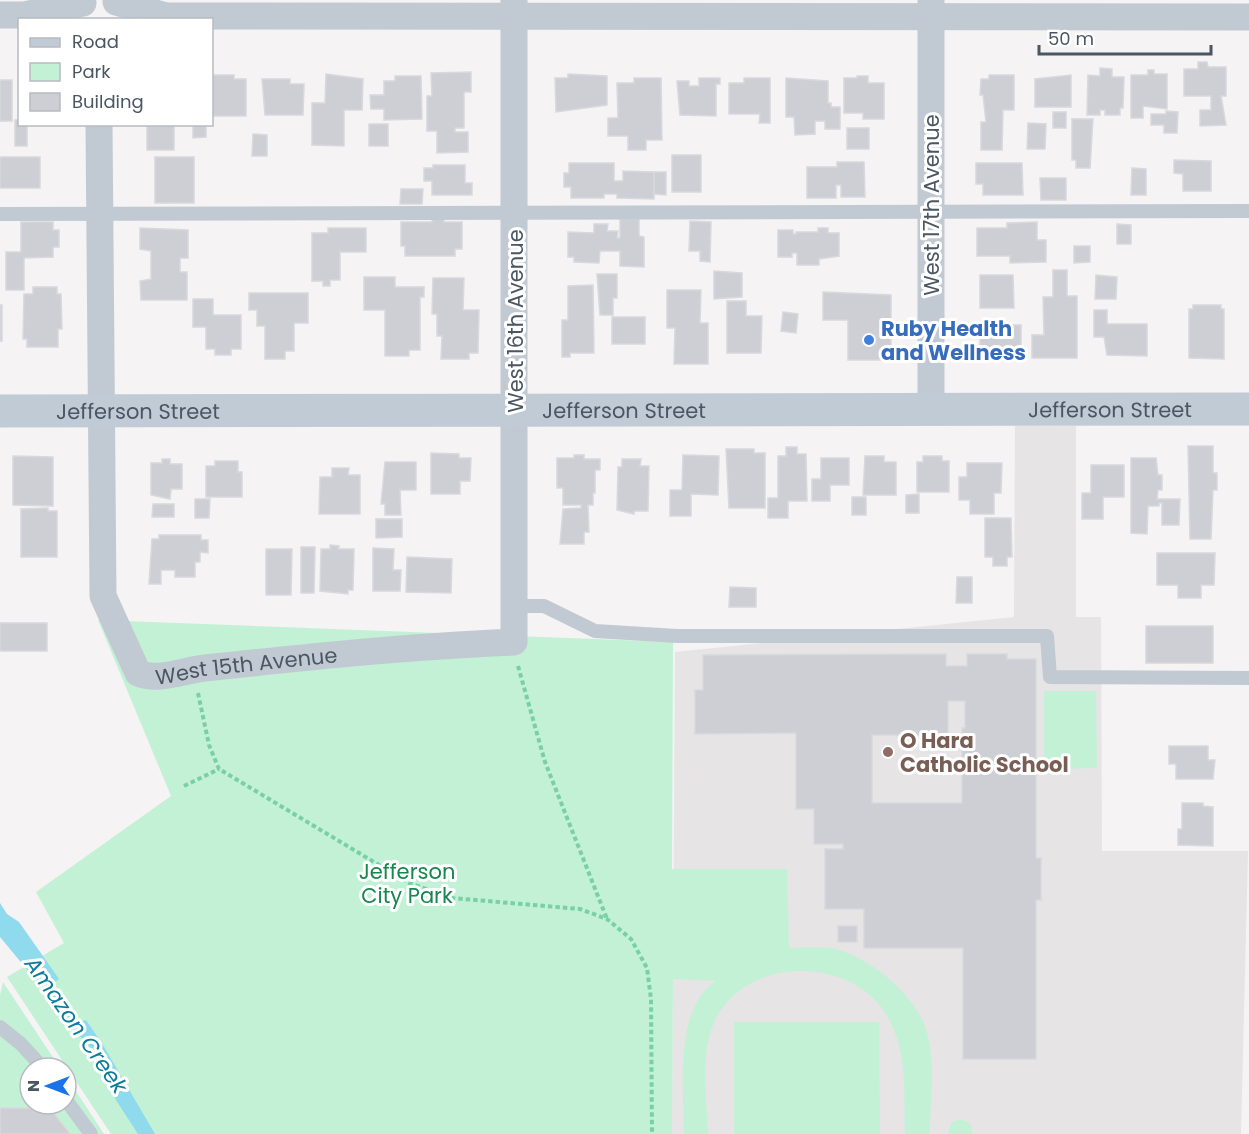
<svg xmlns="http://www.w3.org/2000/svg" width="1249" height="1134" font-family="Poppins,sans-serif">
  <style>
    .education { fill: #e6e4e5 }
    .green { fill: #c3f1d5 }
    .water { fill: #90daee }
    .building { fill: #cdcfd5; stroke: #d7d9de; stroke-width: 1.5; fill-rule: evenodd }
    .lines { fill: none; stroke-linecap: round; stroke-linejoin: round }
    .path { stroke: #7ad0a6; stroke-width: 4; stroke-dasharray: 4.5 3; stroke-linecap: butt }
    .lane { stroke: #c1cad2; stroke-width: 14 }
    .street { stroke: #c1cad2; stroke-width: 27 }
    .secondary { stroke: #c1cbd6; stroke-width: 33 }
    .shop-dot { fill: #3f7fe0; stroke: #fff; stroke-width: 2 }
    .education-dot { fill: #8d6e63; stroke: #fff; stroke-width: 2 }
    .labels { text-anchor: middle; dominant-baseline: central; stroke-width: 6; stroke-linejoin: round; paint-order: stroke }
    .street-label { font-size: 21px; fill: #4a5661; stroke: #fff }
    .shop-label { font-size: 21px; font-weight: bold; fill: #366cbe; stroke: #fff; text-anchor: start }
    .education-label { font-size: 21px; font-weight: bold; fill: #785e54; stroke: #fff; text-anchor: start }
    .park-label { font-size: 21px; fill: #17864f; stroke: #fff }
    .water-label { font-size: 22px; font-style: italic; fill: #0c7c9b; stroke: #fff }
  </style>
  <rect width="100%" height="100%" fill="#f5f3f3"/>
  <polygon class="education" points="1015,426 1076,426 1076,617 1101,617 1102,851 1248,851 1241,1134 672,1134 675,652 1014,617"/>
  <g class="green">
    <path d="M98 620 673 642 672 869H787L789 948C804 948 820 946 835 949 868 956 912 993 924 1024 937 1056 930 1100 930 1134H905C904 1094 908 1049 886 1014 847 952 735 957 711 1030 701 1058 707 1104 708 1134H684C684 1089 673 1009 716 981L673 979 672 1134H111L7 977 64 943 36 892 171 796Z"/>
    <polygon points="1044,691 1096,691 1097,768 1044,769"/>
    <polygon points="3,982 60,1068 30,1068 30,1104 66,1104 66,1076 104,1134 0,1134 0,995"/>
    <polygon points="734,1022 879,1022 880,1134 734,1134"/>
    <polygon points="960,1119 970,1123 973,1134 948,1134 951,1123"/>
  </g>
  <polygon class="water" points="0,903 7,914 19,922 59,979 51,985 79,1022 86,1020 103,1045 155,1134 138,1134 114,1097 93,1050 74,1030 68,1020 58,1013 49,996 0,937"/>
  <g class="building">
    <polygon points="1198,62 1207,62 1208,67 1226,67 1226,96 1221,96 1226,125 1200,126 1200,110 1211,110 1211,96 1184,96 1184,69 1198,69"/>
    <polygon points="1100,68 1112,69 1112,77 1124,77 1123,108 1120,108 1120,115 1105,115 1105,110 1100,110 1100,115 1087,115 1088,75 1100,76"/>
    <polygon points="1148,70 1154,70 1154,74 1167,74 1167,109 1143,106 1143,118 1131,118 1131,75 1148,75"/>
    <polygon points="471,72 471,92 464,92 464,128 455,128 455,132 468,132 468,152 437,153 437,131 427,131 427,96 432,96 431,73"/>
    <polygon points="326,74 363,79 362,110 344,110 344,146 312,145 312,103 325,103"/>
    <polygon points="568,74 607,76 607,105 556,112 555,78 568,78"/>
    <polygon points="212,75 234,75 234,79 246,79 246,116 212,116"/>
    <polygon points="989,75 1014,75 1014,110 1003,110 1002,150 981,150 981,122 986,122 983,95 980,95 981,79 989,79"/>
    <polygon points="1071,75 1071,107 1035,107 1035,79"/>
    <polygon points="395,76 421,76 422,119 384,120 384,109 371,109 370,95 384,95 384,81 395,81"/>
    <polygon points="857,76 868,76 868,83 884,83 884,119 863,119 863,113 844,113 844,78 857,78"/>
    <polygon points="634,78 661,78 662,140 646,140 646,150 628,150 628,136 608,136 608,118 618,118 617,83 634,83"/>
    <polygon points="699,78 720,78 720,84 716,84 716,116 680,115 677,81 689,81 689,86 699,86"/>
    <polygon points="744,78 770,78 770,123 759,123 760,114 729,114 729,83 744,83"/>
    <polygon points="786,78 828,81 828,103 831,103 831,107 840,107 840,129 825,129 825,121 815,121 815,134 795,135 794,117 786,117"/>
    <polygon points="262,79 290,79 290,84 304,84 303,115 265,115"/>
    <rect x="0" y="80" width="12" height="41"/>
    <polygon points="1166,111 1178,112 1177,133 1164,133 1164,125 1151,125 1151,114 1166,114"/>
    <rect x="1053" y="112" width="13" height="16"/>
    <polygon points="1072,119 1093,119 1090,168 1076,168 1076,160 1072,160"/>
    <polygon points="15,120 20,120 20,124 27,124 27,146 15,146"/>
    <polygon points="1028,123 1046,124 1045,149 1027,149"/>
    <polygon points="193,124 206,124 206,137 193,138"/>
    <rect x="369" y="124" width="19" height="22"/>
    <rect x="147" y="126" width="27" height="24"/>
    <rect x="847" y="128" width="22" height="21"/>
    <polygon points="253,134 267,135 267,156 252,156"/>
    <rect x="672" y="155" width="29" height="37"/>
    <rect x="0" y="157" width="40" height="31"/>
    <rect x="155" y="157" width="39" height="46"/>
    <polygon points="1174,160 1211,161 1211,191 1183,191 1183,174 1174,173"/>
    <polygon points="837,162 864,162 865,197 841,197 841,185 836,185 836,198 807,198 807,167 837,167"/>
    <polygon points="569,163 614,163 614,181 623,181 623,171 654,172 654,199 617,198 617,194 604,194 604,198 571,198 571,187 564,187 564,173 569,173"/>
    <polygon points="976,163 1022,163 1023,195 983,195 983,184 976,184"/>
    <polygon points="433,165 465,165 465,183 472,183 472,195 432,195 432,181 424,181 424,168 433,168"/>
    <polygon points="1132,168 1146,169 1146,195 1131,195"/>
    <polygon points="654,172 666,172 666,195 654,194"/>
    <polygon points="1040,178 1066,178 1066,200 1041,200"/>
    <polygon points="401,189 423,189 422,204 400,204"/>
    <polygon points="432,218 444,218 444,222 462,222 462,249 455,249 455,256 405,256 405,246 401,246 401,222 432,222"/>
    <polygon points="620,219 639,219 639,236 644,237 644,267 620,266 620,251 600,251 599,263 574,262 574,257 568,257 568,232 594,233 594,224 608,224 607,231 618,231 617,238 620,238"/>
    <polygon points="690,221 711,222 710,262 700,261 700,251 689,251"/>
    <polygon points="21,222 53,222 53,230 59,230 59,247 53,247 53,257 24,258 24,290 6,290 6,252 21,252"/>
    <polygon points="1037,222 1037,240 1046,240 1046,262 1010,263 1010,256 977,256 977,228 1007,228 1007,223"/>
    <polygon points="1117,224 1131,225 1131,244 1117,244"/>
    <polygon points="140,228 188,230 188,258 180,258 180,272 187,272 187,300 141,300 140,281 151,279 151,251 140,249"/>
    <polygon points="328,228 366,228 366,252 340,252 340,280 330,280 330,286 323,286 323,281 312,281 312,233 328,233"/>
    <polygon points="818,228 828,228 828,233 839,233 839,256 819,259 819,265 797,265 797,253 792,253 792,257 778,257 778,230 793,230 793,234 796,234 796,232 818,232"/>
    <polygon points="1074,246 1090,246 1090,262 1074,263"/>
    <polygon points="1053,270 1067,270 1067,296 1077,296 1077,358 1032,358 1032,335 1044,335 1043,297 1053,297"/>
    <polygon points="714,271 742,273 742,297 714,299"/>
    <polygon points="597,274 617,274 617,298 613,298 613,315 600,315"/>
    <polygon points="980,275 1013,275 1014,308 980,308"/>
    <polygon points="1096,275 1117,277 1116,299 1095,299"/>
    <polygon points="364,277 395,277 395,287 424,287 424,297 420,297 420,350 409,350 409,356 385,356 385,310 364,310"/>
    <polygon points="433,278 464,278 463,310 479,310 478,353 469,353 469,359 441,359 442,336 437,336 437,314 432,314"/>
    <polygon points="593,285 594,353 570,353 570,357 562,357 562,320 568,320 568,286"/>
    <polygon points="33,287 57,287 57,294 61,294 62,329 58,329 58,347 27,347 27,339 23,339 24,294 33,294"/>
    <polygon points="667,290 701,290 700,323 708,323 708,364 674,364 675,328 667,328"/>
    <polygon points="823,292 891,295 891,360 848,360 848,320 823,320"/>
    <polygon points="249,293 308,293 308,323 294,323 294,351 285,351 285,359 265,359 265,326 257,326 257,310 249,310"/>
    <polygon points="193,299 213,299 213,315 241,315 241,349 231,349 231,355 215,355 215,349 206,349 206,327 193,327"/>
    <polygon points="727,301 746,301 746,316 762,316 761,353 727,353"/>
    <rect x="0" y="305" width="2" height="36"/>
    <polygon points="1193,305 1221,305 1221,309 1224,309 1224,359 1189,358 1189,309 1193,309"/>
    <polygon points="1094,310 1107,310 1107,324 1147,324 1147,356 1107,355 1104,337 1094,337"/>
    <polygon points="783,312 798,314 796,333 781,331"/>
    <rect x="612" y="317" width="33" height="27"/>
    <polygon points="999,325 1021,325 1021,357 980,357 980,330 999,330"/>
    <polygon points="1188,446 1213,446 1213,473 1217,473 1217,490 1213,490 1211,539 1190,539"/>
    <polygon points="786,447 797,447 797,454 806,454 807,501 788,501 788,518 768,518 768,498 778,498 778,456 786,456"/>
    <polygon points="726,449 754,449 754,453 765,453 765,508 729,508"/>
    <polygon points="431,453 459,454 459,458 471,458 470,481 460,481 460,494 431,494"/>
    <polygon points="574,455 584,455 584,459 600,459 600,470 595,470 595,493 593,493 593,505 588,505 589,532 584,532 584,544 560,544 563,509 581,508 581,505 563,505 563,488 557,488 557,458 574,458"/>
    <polygon points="683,455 719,456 718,495 691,494 691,516 670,516 670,490 682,490"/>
    <polygon points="13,456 53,457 53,506 13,505"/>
    <polygon points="865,456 884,456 884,462 896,462 896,495 863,495"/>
    <polygon points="923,456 942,456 942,461 949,461 949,492 917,492 917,462 923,462"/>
    <polygon points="821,458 849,458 849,485 830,485 830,501 812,501 812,479 821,479"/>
    <polygon points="1131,458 1156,458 1158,475 1162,475 1162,490 1158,490 1157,499 1180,499 1179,525 1162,525 1162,503 1159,503 1159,506 1148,506 1147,534 1131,533"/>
    <polygon points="162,459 170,459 170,464 182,464 182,489 171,489 170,499 151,495 151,463 162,463"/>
    <polygon points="622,459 641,459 640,466 649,466 648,511 634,511 634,514 617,510 618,467 622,467"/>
    <polygon points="215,461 238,461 238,472 242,472 242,497 206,497 206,466 215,466"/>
    <polygon points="385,462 416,462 416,490 400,490 401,515 385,515 385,504 381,504"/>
    <polygon points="967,463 1002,463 1001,493 994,493 994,514 970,514 970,500 959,500 959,477 967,477"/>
    <polygon points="1091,465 1124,465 1124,497 1103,497 1103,519 1082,519 1082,493 1091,493"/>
    <polygon points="332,468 349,468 348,475 360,475 360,514 319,514 320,477 332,477"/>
    <polygon points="919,494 919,513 906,513 906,495"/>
    <rect x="852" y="497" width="14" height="18"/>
    <polygon points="195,499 210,499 209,518 195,518"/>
    <polygon points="153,504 174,504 174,517 152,517"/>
    <polygon points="48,508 48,511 57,511 57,557 21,557 21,509"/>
    <polygon points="985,518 1011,518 1012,557 1007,557 1007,566 993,566 993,557 985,557"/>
    <polygon points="376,519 402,519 402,537 376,538"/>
    <polygon points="159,535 201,535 201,540 208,540 208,553 200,552 200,562 195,562 195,577 175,577 175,570 161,570 161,584 149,584 152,539 159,539"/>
    <polygon points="330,545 339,546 338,549 354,549 353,590 348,590 348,594 320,591 321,549 330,549"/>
    <polygon points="301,547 315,547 314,593 301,593"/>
    <polygon points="373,548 394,549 393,570 401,570 400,591 373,591"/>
    <polygon points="266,549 292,549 291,595 266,595"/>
    <polygon points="1157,553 1215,553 1214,585 1201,585 1201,598 1178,598 1178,585 1157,585"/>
    <polygon points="407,557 452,559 451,593 406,592"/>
    <polygon points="957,577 972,577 972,603 956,603"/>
    <polygon points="730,587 756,588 756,607 729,607"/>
    <rect x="0" y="623" width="47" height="28"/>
    <rect x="1146" y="626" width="67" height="37"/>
    <path d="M946 654V666H967V654H1007V659H1036V858H1041V900H1036V1059H963V948H864V909H825V849H843V844H814V809H796V733L695 734V690H703V655ZM948 701H965V728H962V803H872V735H948Z"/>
    <polygon points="1169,746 1208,746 1208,760 1215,760 1213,779 1176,779 1176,764 1169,764"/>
    <polygon points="1182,803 1203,803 1203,806 1213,807 1213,846 1178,845 1178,829 1182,829"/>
    <rect x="838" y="926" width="19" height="16"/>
    <polygon points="0,1108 50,1108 70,1134 0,1134"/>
  </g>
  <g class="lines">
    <g class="path">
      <polyline points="518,666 545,762 607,919"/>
      <polyline points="198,693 209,745 219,769 409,883 452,898 580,909 607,919 631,939 647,968 651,999 652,1134"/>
      <polyline points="184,786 219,769"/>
    </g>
    <g class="lane">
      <polyline points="0,214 1249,211"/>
      <polyline points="514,606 544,606 595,631 677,636 1047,636 1050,677 1249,678"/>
      <polyline points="0,1027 21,1044 43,1068"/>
      <polyline points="66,1100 91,1134"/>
    </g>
    <g class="street">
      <polyline points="931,0 931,410"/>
      <polyline points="116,2 166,16"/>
      <polyline points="0,15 24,15 83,3"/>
      <polyline points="151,20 166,16 1249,17"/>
      <path id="s1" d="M99 124 103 596 138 673C158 682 184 670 205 668 308 657 411 646 514 642V0"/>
    </g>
    <path class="secondary" id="s2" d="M0 411 1249 409"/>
  </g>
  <circle class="shop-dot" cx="869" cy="340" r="6"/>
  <circle class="education-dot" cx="888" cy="752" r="6"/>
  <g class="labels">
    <g class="street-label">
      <text transform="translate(931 205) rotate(-90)">West 17th Avenue</text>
      <text transform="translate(515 321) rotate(-90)">West 16th Avenue</text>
      <text stroke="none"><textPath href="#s2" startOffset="1110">Jefferson Street</textPath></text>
      <text stroke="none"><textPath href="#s2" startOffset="138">Jefferson Street</textPath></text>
      <text stroke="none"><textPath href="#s2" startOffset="624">Jefferson Street</textPath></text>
      <text stroke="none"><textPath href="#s1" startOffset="666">West 15th Avenue</textPath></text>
    </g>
    <g class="shop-label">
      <text x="881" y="328">Ruby Health<tspan x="881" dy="24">and Wellness</tspan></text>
    </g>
    <g class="education-label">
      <text x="900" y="740">O Hara<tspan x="900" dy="24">Catholic School</tspan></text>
    </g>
    <g class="park-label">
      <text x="407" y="871">Jefferson<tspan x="407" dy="24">City Park</tspan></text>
    </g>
    <g class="water-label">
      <text transform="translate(76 1025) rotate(55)">Amazon Creek</text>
    </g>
  </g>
  <rect x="18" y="18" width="195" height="108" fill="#ffffff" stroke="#b7bbc0" stroke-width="1.5"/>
  <rect x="30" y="38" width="30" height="9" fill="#c1cbd6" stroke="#b7bbc0" stroke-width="1.5"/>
  <text x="72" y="48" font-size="18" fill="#4a5661">Road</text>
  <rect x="30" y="63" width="30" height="18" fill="#c3f1d5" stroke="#b7bbc0" stroke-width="1.5"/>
  <text x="72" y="78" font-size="18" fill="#4a5661">Park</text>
  <rect x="30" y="93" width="30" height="18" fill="#cdcfd5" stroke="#b7bbc0" stroke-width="1.5"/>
  <text x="72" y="108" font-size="18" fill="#4a5661">Building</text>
  <g transform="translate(48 1086) rotate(270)"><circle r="28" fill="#ffffff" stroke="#b7bbc0" stroke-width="1.5"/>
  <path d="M0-4.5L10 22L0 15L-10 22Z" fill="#1a73e8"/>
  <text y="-9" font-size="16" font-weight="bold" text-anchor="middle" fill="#4a5661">N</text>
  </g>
  <path d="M1039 45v9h172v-9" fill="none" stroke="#4a5661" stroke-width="3"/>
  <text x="1048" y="45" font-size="18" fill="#4a5661" stroke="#ffffff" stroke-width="4.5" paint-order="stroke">50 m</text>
</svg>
